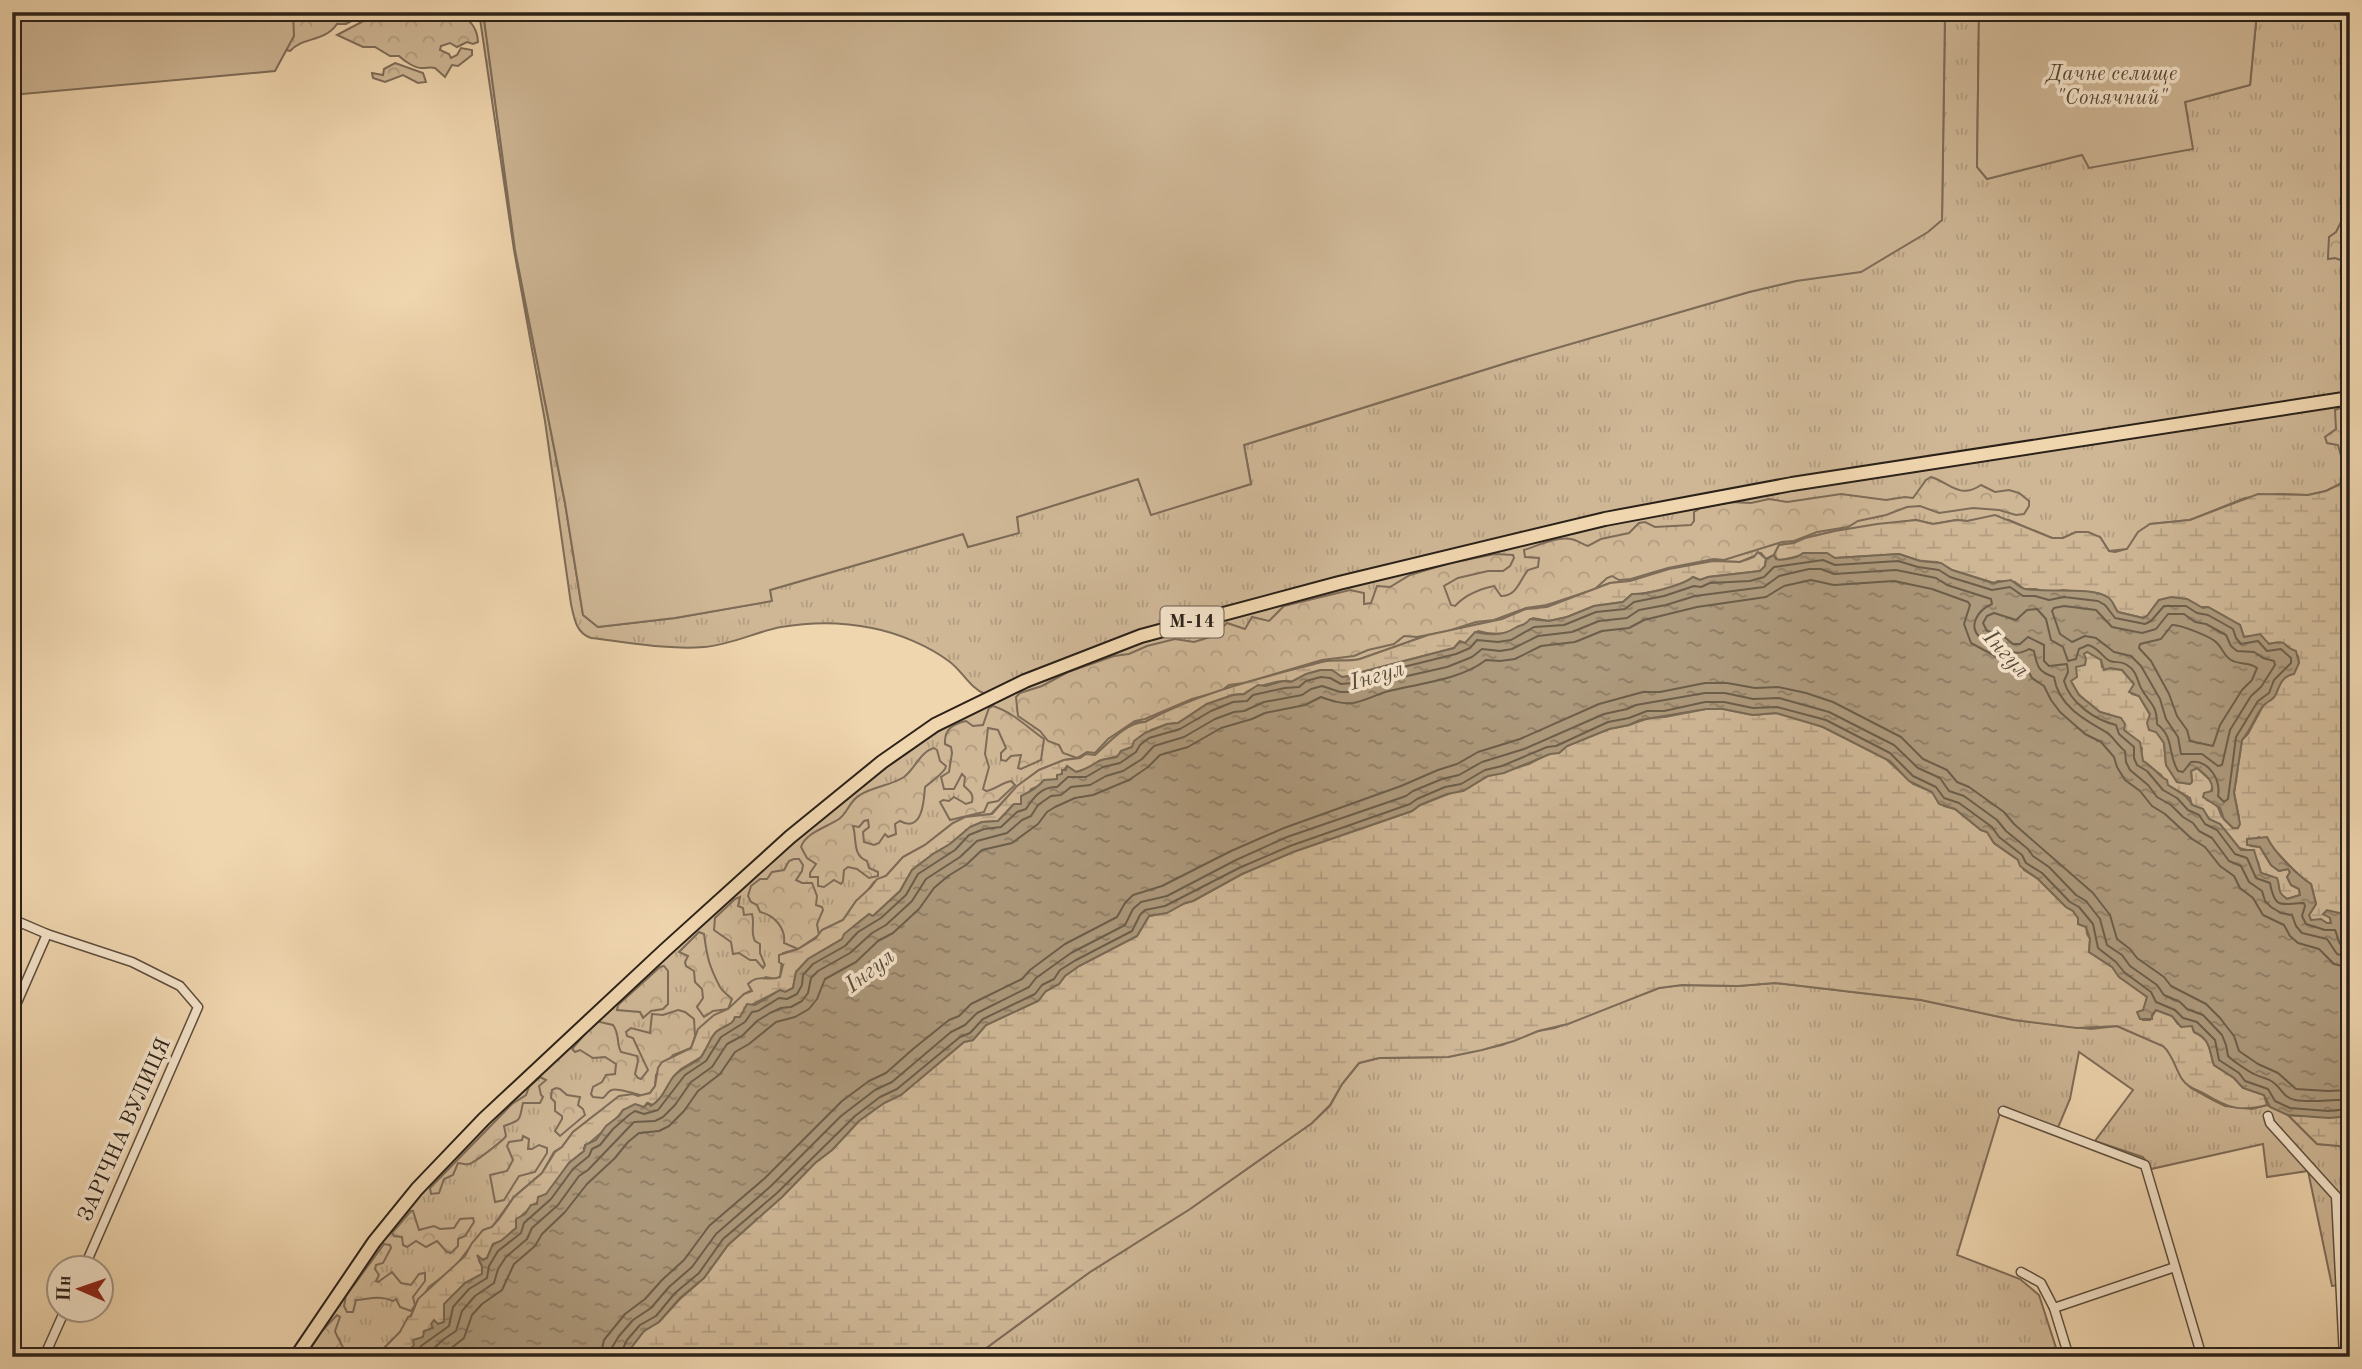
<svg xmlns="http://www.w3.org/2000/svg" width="2362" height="1369" font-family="'Old Standard TT',serif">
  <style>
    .grass { fill: url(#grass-tufts); stroke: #7e6c58; stroke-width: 2 }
    .forest { fill: url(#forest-crowns); stroke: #7e6c58; stroke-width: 2 }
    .wetland { fill: url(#wetland-marsh); stroke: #7e6c58; stroke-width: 2 }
    .green { fill: #cfb796; stroke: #7e6c58; stroke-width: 2 }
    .water { fill: url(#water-ripples); stroke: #796954; stroke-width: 2 }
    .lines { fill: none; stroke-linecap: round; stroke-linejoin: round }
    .shore { stroke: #6c5e4a; stroke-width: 2 }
    .minor-casing { stroke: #5d4f3e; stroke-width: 11 }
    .trunk-casing { stroke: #2c2219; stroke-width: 16 }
    .minor { stroke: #f5e4cb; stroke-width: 8 }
    .trunk { stroke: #f0d6af; stroke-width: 12 }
    .labels { text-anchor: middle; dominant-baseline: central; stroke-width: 7; stroke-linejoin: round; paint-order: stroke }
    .shield { fill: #f5e4cb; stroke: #685c4e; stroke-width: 2 }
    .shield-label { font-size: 19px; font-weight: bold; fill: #2c2219 }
    .park-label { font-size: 21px; font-style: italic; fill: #554738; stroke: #f5e4cb }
    .street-label { font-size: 21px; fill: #2c2219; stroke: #f5e4cb }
    .water-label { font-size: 23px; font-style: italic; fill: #594c3c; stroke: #f5e4cb }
  </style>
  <defs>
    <pattern id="grass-tufts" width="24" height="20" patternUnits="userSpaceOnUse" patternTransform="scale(1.75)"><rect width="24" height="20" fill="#cfb796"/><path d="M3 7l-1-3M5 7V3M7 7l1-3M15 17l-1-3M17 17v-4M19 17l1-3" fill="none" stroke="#b29d81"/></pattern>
    <pattern id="forest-crowns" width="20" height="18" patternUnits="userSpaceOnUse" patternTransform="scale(1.75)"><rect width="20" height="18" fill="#cfb796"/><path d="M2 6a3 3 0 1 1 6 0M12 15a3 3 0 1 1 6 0" fill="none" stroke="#b29d81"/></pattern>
    <pattern id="wetland-marsh" width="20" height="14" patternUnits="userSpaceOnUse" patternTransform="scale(1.75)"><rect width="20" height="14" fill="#cfb796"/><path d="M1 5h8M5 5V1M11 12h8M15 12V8" fill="none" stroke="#b29d81"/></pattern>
    <pattern id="water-ripples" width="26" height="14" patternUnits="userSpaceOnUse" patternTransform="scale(1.75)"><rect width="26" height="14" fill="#ad997c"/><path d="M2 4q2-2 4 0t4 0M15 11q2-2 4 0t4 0" fill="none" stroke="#8d7c65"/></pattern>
  </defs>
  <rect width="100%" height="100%" fill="#f0d6af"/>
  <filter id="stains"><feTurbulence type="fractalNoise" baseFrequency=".00286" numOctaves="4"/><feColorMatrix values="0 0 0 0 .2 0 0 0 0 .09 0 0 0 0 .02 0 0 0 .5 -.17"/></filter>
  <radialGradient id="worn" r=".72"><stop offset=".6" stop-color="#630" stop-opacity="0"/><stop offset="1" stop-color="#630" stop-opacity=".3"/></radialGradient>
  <g class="grass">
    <path d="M479 12H483L487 39 515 250 565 503 583 615 598 627 675 618 771 601 770 590 963 534 968 547 1018 533 1017 517 1138 479 1152 514 1251 484 1244 445 1519 359 1749 292 1796 281 1942 220 1945 12H1979L1977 167 1987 179 2083 154 2192 149 2185 102 2250 85 2257 12H2350V393L1790 479 1103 645 1064 659 985 694C971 689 962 671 950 662 929 646 898 633 872 628 843 622 810 622 781 627 755 632 731 645 704 647 667 650 628 642 591 638 576 633 574 618 571 604L545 421 514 250Z"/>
    <path d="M2350 403V479L2326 491 2308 495 2278 494 2245 498 2190 520 2150 524 2127 549 2109 551 2100 537 2076 532 2063 538H2052L2009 520 1967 521 1956 520 1933 524 1916 520 1835 531 1805 538 1794 543 1779 545 1774 555 1766 559 1761 553 1740 562 1713 561 1669 569 1630 581 1610 583 1547 607 1526 609 1502 619 1428 635 1360 659C1347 662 1334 659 1322 662 1262 678 1200 692 1145 722H1136L1124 730 1095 755 1064 760 1039 770 1017 787 991 814 972 816 953 823 925 845 903 857 886 876 874 882 862 898 856 901 843 920 822 930 816 938 798 949 783 953 780 977 775 979 766 977 750 987 752 990 744 994 694 1043 673 1055 645 1095H633L596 1114 573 1132 562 1147 554 1152 542 1173 514 1197 492 1227 483 1230 454 1268 429 1287 400 1332 382 1350 378 1357H301L378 1245 422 1191 486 1123 621 997 794 842 887 767 939 731 1027 686 1143 641 1341 588 1606 524 1793 489Z"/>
    <polygon points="1775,983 1921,1000 2014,1020 2091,1029 2117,1026 2163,1046 2169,1051 2182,1079 2191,1088 2213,1100 2225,1106 2252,1109 2267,1105 2288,1115 2317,1144 2350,1147 2350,1284 2332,1286 2308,1171 2267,1177 2263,1144 2151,1169 2143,1157 2095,1141 2133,1090 2079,1052 2070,1099 2057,1130 2001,1110 1957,1255 2020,1279 2039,1295 2059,1357 974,1357 1090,1272 1190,1209 1312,1123 1330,1106 1342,1084 1359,1063 1379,1058 1448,1057 1502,1045 1538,1031 1555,1028 1659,988 1682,985 1738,986"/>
  </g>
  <g class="forest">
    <path d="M275 12H368L346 24H337C325 42 302 37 290 51L285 50Z"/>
    <path d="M400 12C428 12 476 3 478 42L473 44 467 42 457 47 450 43 441 46 440 50 449 54 451 58 457 55 461 48 472 50V55L458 66 452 65 445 77 435 68C431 67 427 68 423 68 416 69 404 61 399 56H390L375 47H363L337 35 369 18Z"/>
    <polygon points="395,63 423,73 426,82 418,83 403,75 385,82 373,78 372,73 383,75 384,69"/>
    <path d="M2341 222C2353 228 2350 245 2350 258L2343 261 2335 258 2328 259V257L2329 237 2336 232Z"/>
    <polygon points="2350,404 2350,459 2344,459 2341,456 2338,445 2327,443 2325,437 2336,429 2335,410"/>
    <path d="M1931 477C1949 482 1959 500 1981 485L1995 492 2009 490 2019 493 2029 501V506L2024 514 2016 515 1999 510 1973 508 1939 513 1920 506 1907 507 1886 515 1858 521 1848 527 1817 532 1794 541 1782 542 1724 560 1714 559 1668 568 1631 579 1619 580 1612 576 1607 578 1595 589 1547 605 1526 608 1494 620 1476 622 1448 631 1417 637 1404 636 1394 644 1368 650 1354 656 1322 660 1244 683 1229 685 1221 691 1192 699 1145 719 1135 721 1108 739 1095 753 1087 752 1077 758 1063 753 1059 745 1048 741 1040 731 1018 716 1016 697 1020 693 1042 686 1068 672 1114 656 1129 654 1147 646 1175 639 1194 642 1213 636 1227 623 1245 629 1252 617 1269 621 1284 606 1350 590 1364 593V604L1371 603 1377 586 1390 587 1410 575 1450 563 1495 554 1513 555 1514 558 1510 566 1503 571H1488L1458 578 1444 586 1451 605 1455 606C1465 595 1480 589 1494 586L1501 596C1517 596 1519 581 1528 570L1538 567 1539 558 1525 557 1524 550C1537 546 1557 536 1571 539 1577 540 1582 544 1588 546L1601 539 1629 533 1639 523 1645 522 1655 527 1691 525 1694 521V512L1701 508 1731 502 1751 503 1769 499 1787 502 1841 494 1886 500 1905 497 1913 498 1926 480Z"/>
    <path d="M993 706C1012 712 1026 726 1044 739L1041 760 1021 769 1018 768 1021 755 1011 756 1006 761 1001 760V753L1006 748 998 730 988 728 985 754 989 767 983 789 986 791C995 790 1001 783 1011 781L1015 785 998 801 988 803 984 812 950 820 940 802 943 800 949 801 954 797 966 804 972 802C974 793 969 791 964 786L965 777 962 774 954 789H944L941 777 949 772 952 753 951 747 945 744C944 729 953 724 966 721L973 726 983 725 989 708Z"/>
    <path d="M934 748 937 750 940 761 946 766 945 769C940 776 931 782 925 787 924 802 922 833 900 821L895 824 896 834 888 837 885 834 879 843 874 845 864 842 863 832 869 827 868 820 864 821 859 827 853 826C857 838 852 856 867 861L869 868 878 872V876L869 878 857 869 848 867 844 870 843 881 841 884 834 880 824 887 818 886V877H810V873L816 864 807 858 801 847C805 833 827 827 839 819 848 813 849 801 860 795 874 786 890 786 904 777 914 770 921 751 934 748Z"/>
    <path d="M794 859H799L803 865 802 871 796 880 802 883H812L817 896 816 905 822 907 823 910 817 924 819 935 798 949 784 943C786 928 774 915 760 912L757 905 751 902 748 896 751 886 760 879H767L772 872 784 870 789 861Z"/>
    <path d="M740 897 738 906 743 908 744 915 752 914C755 924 750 932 755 941L760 944V953L765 965 763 968 756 960H750L739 953 733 954 731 942 714 930 715 918 735 899Z"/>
    <path d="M699 932 704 934C707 957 709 966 720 987 723 992 728 995 732 999L728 1009 713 1011 704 1017 697 1007 703 998 702 989 695 982 694 971 686 966 685 962 688 956 679 952Z"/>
    <polygon points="664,966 668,971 668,1004 663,1009 651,1011 643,1018 640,1012 617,1010 618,1005 660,967"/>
    <path d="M678 1010 685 1012 694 1019 695 1036 691 1048 673 1055 656 1075 655 1086 650 1093 642 1096C638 1094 615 1088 612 1090 608 1091 606 1096 603 1098L593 1097 591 1094 593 1087 602 1082 606 1075 615 1074 616 1064 605 1057 593 1058 580 1050 575 1052 572 1049 596 1021 613 1025C620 1034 616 1043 621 1052L637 1056 638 1061 635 1074 638 1078 641 1079 648 1070 633 1038 627 1036 626 1032 631 1028 650 1033 652 1014 663 1015Z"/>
    <path d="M540 1077 546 1080 539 1086 541 1095 543 1097 540 1103H523C519 1119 523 1120 504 1126L506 1136C504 1140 474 1163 469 1164 465 1165 462 1163 458 1163L453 1175 444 1179 439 1193 431 1194 430 1188 512 1104 526 1095 529 1087Z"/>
    <polygon points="556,1088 560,1089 567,1095 580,1097 578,1105 583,1109 585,1115 560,1136 555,1131 562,1119 562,1116 555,1111 555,1102 551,1098 552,1090"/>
    <polygon points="523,1136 529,1139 528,1149 532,1149 539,1145 547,1148 547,1153 535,1172 519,1176 504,1200 495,1202 490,1175 507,1171 513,1160 507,1146 509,1142 522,1140"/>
    <polygon points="411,1211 413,1211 419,1230 434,1226 440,1229 454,1228 460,1219 473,1218 474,1222 465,1236 458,1239 458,1246 451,1253 447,1252 437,1241 426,1247 416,1241 407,1247 403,1245 402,1237 394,1236 392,1233"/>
    <path d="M384 1244 390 1245 391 1248 383 1263 376 1265 375 1269 379 1275 376 1281 378 1282 392 1272 401 1283 411 1285 419 1274 425 1273V1281L413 1297 415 1305 411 1311 400 1307 396 1299 393 1301C380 1295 369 1299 356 1300L353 1312H347L344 1306 346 1296Z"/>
    <path d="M337 1315 340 1317 335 1331C336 1335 347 1355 349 1357H333L322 1348 316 1357H305L320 1333Z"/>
  </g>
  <g class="wetland">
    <path d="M2350 479V920L2344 915 2330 918 2331 923C2326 924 2316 921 2311 920L2309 915 2316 904 2311 884C2291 872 2279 850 2259 837L2255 840 2250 839 2251 846 2260 847 2271 865 2279 871 2288 869 2290 872 2287 877 2291 885 2299 889 2300 895 2287 899 2278 892 2273 877 2261 873 2258 862 2247 850 2239 848 2220 824 2209 819 2203 809 2192 805 2190 798 2168 785 2161 775 2143 761 2141 757 2142 748 2124 730 2121 718 2100 712 2079 695 2070 681 2076 667 2081 665 2083 654 2087 651 2101 660 2102 667 2122 670 2134 684 2132 694 2139 696 2150 715V720L2156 731 2164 743 2166 765 2177 782 2190 784 2192 781 2191 771 2197 768 2210 780 2213 786 2207 800C2217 803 2218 806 2221 815 2223 820 2229 824 2233 828L2239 817 2234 793 2242 740 2248 734 2264 704 2276 694 2279 684 2299 663 2298 656C2286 646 2284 639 2269 644L2252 636 2244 637 2240 625 2208 607H2200L2187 599 2159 600 2147 616 2143 618 2118 612 2112 602 2100 594 2063 590 2049 593 2036 589H2024L2015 582 1998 581 1994 583 1952 570 1937 562 1920 561 1899 554 1835 558C1816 547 1798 558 1778 560L1774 555 1779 545 1794 543 1805 538 1835 531 1877 524 1916 520 1933 524 1957 520 1967 521 1995 515 2052 538H2063L2076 532H2088L2100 537 2109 551 2115 552 2127 549 2138 532 2150 524 2190 520 2258 494 2308 495 2326 491Z"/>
    <path d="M1758 552 1766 559 1765 566 1760 571 1708 577 1700 580 1693 577C1682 586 1645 595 1632 594L1623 602 1594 606 1567 617 1549 621 1533 618C1518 633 1498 637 1478 631L1465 643 1459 642 1454 648 1358 673 1354 670 1352 676C1348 676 1345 677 1341 677 1333 675 1334 669 1321 670 1311 671 1304 677 1296 680 1290 684 1292 680 1285 681 1276 681 1250 688 1244 694L1233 695 1207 704 1178 723 1168 724 1151 730 1132 747 1121 751 1119 756 1099 761 1093 767 1076 772 1067 766 1058 779 1031 789 1021 805 1012 806 998 821 982 822 970 827 950 844 933 854 912 870 900 891 873 916 863 919 853 927 842 939 808 959 796 972 793 988 785 992 780 990 753 1004 740 1017H735L733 1023 716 1032 701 1057 681 1069 673 1077 662 1096 653 1105 647 1103 644 1107 623 1110C613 1125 597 1135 584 1148V1151L569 1163 547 1194 522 1215 516 1228 501 1241 493 1244 487 1258 479 1261 482 1266V1274L465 1283 445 1304 444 1322 433 1326 403 1357H378L382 1350 400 1332 408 1317 411 1316 418 1299 465 1256 472 1243 483 1230 492 1227 499 1219 514 1197 542 1173 555 1152 562 1147 573 1132 619 1096 633 1094 638 1096 650 1093 655 1086 658 1068 662 1062 691 1048 698 1029 714 1015 728 1009 744 994 752 991 748 984C759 973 768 982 780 977L783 965 779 962V955L798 949 816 938 822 930 843 920 856 901 871 887 877 879 886 876 903 857 925 845 953 823 965 817 992 814 1017 786 1039 770 1064 760 1080 758 1086 754 1095 755C1109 743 1125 723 1145 722 1200 692 1262 678 1322 662 1334 659 1347 662 1360 659L1428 635 1502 619 1526 609 1547 607 1610 583 1630 581 1669 569 1713 561 1740 562 1754 557Z"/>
    <path d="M1706 709H1723L1753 715 1776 713 1798 718 1823 727 1886 759 1913 784 1932 792 1944 806 1955 809 1981 830 1987 832 1994 843 2018 860 2024 870 2038 879 2066 907 2073 911 2078 918V924L2086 926 2087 934 2090 939 2089 952 2112 967 2147 997 2143 1020H2150L2156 1010 2172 1016 2178 1024 2192 1026 2194 1032C2213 1041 2208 1049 2214 1065L2234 1078 2243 1088 2264 1095 2267 1105C2240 1112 2228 1108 2205 1094 2196 1089 2188 1088 2182 1079 2175 1068 2173 1055 2163 1046L2117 1026 2077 1028 2014 1020 1921 1000 1775 983 1738 986 1682 985 1659 988 1568 1024 1538 1031 1514 1041 1482 1050 1448 1057 1379 1058 1359 1063 1342 1084 1330 1105 1312 1123 1190 1209 1090 1272 974 1357H624L644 1331 659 1322 680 1299 704 1278 728 1245 782 1197 815 1163 832 1150 859 1121 884 1103 901 1095 964 1042 973 1040 986 1025 1038 1001 1046 991 1059 984 1065 976 1079 966 1137 936 1149 916C1166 914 1178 904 1193 901L1242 874 1293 852 1412 811 1420 805 1456 791H1463L1488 776 1529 764 1550 753H1559L1567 746 1609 729 1629 725 1649 718 1665 717Z"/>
    <path d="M2288 1115C2309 1117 2329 1115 2350 1116V1147L2317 1144Z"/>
  </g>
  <g class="green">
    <polygon points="12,12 293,12 294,36 275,71 12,95"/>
    <polygon points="483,12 1945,12 1942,220 1928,232 1861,272 1796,281 1749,292 1519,359 1244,445 1251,484 1151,515 1138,479 1017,517 1019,533 968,547 963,534 770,590 772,601 675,618 598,627 583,615 565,503 515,250"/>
    <polygon points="1979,12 2257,12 2250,85 2185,102 2193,149 2089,168 2082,155 1987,179 1977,167"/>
  </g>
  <path class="water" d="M1803 553H1827L1835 558 1899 554 1920 561 1941 563 1952 570 1993 583 2011 580C2015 583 2020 588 2025 589 2045 593 2094 586 2109 598 2114 602 2114 608 2118 612L2143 618 2147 616 2159 600 2171 597 2187 599 2203 608 2208 607 2240 625 2244 637 2260 634 2269 644C2291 639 2280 646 2296 651L2299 663 2294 674C2282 676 2280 685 2276 694 2273 701 2267 701 2263 706 2255 716 2251 730 2242 740L2234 793 2240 824 2238 828H2233L2224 819 2220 808 2203 797 2204 793 2212 791C2214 780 2204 774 2197 768L2191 771 2192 782 2190 784 2177 782 2166 765 2164 743 2156 732 2149 730 2147 723 2150 714 2139 696 2129 692 2134 684 2122 670 2110 668 2104 670 2101 660 2087 652 2084 654 2086 659 2085 665 2076 667 2077 677 2071 681 2079 695 2100 712 2121 718 2125 724 2124 730 2140 742 2143 761C2152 765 2159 777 2167 780L2168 785C2178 792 2187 794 2192 805L2203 809 2209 819 2220 824 2241 850H2254L2261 873 2277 878C2281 887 2276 892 2287 899L2300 895 2299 889 2291 885 2287 877 2290 872 2288 869 2279 871 2271 865 2260 847 2247 845V839L2267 837C2273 851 2298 876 2311 884L2316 904 2309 915 2311 920 2321 919 2327 923H2331L2330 918 2323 914 2327 910 2339 913 2350 920V929L2343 935 2350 942V1116L2329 1118 2288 1115 2270 1107 2264 1095 2243 1088 2234 1078 2214 1065C2209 1051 2211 1039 2194 1032L2192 1026 2181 1027 2172 1016 2156 1010 2152 1015V1019H2140L2137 1012 2143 1010 2147 997 2119 977 2112 967 2089 952 2090 939 2086 927 2078 924V918L2073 911 2066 907 2038 879 2020 866 2018 860 1994 843 1987 832 1981 830 1955 809 1939 804 1932 792 1909 781 1890 761 1823 727 1776 713 1753 715 1723 709H1706L1640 720 1629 725 1609 729 1567 746 1559 753 1550 754 1504 773 1488 776 1463 791 1447 794 1420 805 1412 811 1293 852 1242 874 1193 901 1185 903 1167 913 1149 916 1137 936 1079 966 1065 976 1059 984 1046 991 1038 1001 986 1025 973 1040 964 1042 901 1095 884 1103 859 1121 832 1150 815 1163 782 1197 728 1245 704 1278 680 1298 659 1322 644 1331 624 1357H403L414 1345 413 1340 423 1337 424 1331 433 1328 431 1324 434 1320 438 1324 444 1322V1304L465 1283 482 1274V1266L477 1255 483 1260 487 1258 493 1244 501 1241 516 1228V1219L525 1214 531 1205 537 1204 538 1197 546 1194 569 1163 584 1151 585 1145 596 1140 606 1126 619 1116 623 1110 635 1104 644 1107 648 1103 651 1106C663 1099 666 1086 674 1076 681 1068 693 1065 701 1057 706 1051 709 1040 715 1033 721 1026 733 1026 735 1017H740L747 1004 755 1005 780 990 785 992 793 988 796 972 808 959 842 939 844 934 869 914 873 916 900 891 912 870 933 854 950 844 970 827 982 822 998 821 1014 804H1021V796C1030 792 1038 787 1044 780L1057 779V775L1062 774V770H1066L1067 766 1076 772C1085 770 1091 766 1099 761 1105 758 1110 759 1117 757L1121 751 1132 747 1134 741 1145 733 1167 724 1178 723 1207 704 1233 695 1244 694 1258 685 1266 686 1283 681 1291 682 1306 674 1321 670H1332L1342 677 1352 676 1354 670 1358 673 1454 648 1460 641 1465 643 1475 632C1491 635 1502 636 1515 628 1522 624 1525 626 1530 619L1549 621 1567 617 1594 606 1623 602 1632 594C1645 595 1682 586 1693 577L1700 580 1708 577 1760 571 1765 566 1766 559 1774 555 1776 559C1782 561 1798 558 1803 553Z"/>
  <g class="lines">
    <g class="shore">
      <polygon points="2064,606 2096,610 2112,627 2142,633 2156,629 2168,614 2184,614 2195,622 2206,624 2226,635 2231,646 2237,651 2254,652 2263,658 2274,661 2275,665 2261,687 2251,696 2230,730 2222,765 2218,766 2202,754 2181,754 2178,737 2166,719 2160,699 2141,666 2131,656 2114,652 2096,638 2085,636 2072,642 2060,634 2052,611 2054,608"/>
      <path d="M2172 625C2179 624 2212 637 2217 643 2223 649 2224 656 2231 660 2240 665 2250 662 2257 668L2252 680 2242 690 2220 725 2213 746 2190 741 2187 730 2177 716 2169 694 2151 661 2139 648 2140 644 2161 639Z"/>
      <path d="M414 1357 421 1346 449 1326 453 1307 469 1289 487 1278 489 1266 498 1251 521 1233 524 1223 551 1199 573 1169 589 1156 592 1149 600 1145 613 1129 629 1115 635 1111 644 1114 658 1110 685 1075 706 1061 721 1037 745 1022 752 1012 758 1011 779 998 787 999 797 994 802 985 803 975 813 964 845 946 858 932 881 918 906 895 918 874 955 850 969 835 984 829 1001 827 1017 812 1026 809C1033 798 1042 786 1057 787L1068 777H1086L1103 767 1120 763 1136 752 1140 745 1149 738 1180 729 1211 711 1233 702 1247 701 1253 695 1285 688 1299 687 1306 681 1321 677 1330 678 1341 684 1353 683 1383 672 1456 654 1470 648 1477 640 1498 642 1511 640 1534 627 1564 625 1596 612 1625 609 1634 602 1664 596 1694 586 1701 587 1710 583 1750 581 1764 577 1774 567 1823 560 1835 565 1898 561 1918 567 1939 570 1950 577 1992 590 2010 587 2023 596H2035L2049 600 2064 597 2098 601 2105 605 2115 618 2145 624 2151 621 2164 606H2186L2197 613 2208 615 2233 629 2236 638 2241 644 2258 641 2267 651 2281 649 2291 658V663L2274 680 2269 693 2258 701 2236 737 2228 799 2224 802 2218 796C2221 780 2209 760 2191 762L2183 772 2178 771C2167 753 2175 738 2157 724 2157 704 2149 703 2141 688 2137 680 2137 671 2127 665 2122 661 2115 663 2110 661 2102 657 2098 647 2088 645L2079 649 2076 659 2068 661 2063 647 2051 640 2046 619 2037 609 2027 610 2016 620 1994 613 1987 616 1983 623 1987 631 2002 635 2013 644H2020L2028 637 2044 645V661L2049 666 2067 664 2068 672 2064 681C2070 703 2095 720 2116 725L2119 734 2134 747V758L2137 765 2147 771 2163 790 2177 798 2188 810 2199 815 2205 824 2217 830 2235 854 2247 858 2256 878 2270 883C2275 911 2282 903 2304 903L2305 906 2302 916 2306 924 2325 930H2335C2339 938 2337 948 2350 948"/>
      <path d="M424 1357 444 1339 456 1331 462 1311 475 1296 494 1283 498 1269 506 1257 527 1239 532 1228 558 1205 579 1176 588 1170 634 1122 655 1121 663 1117 675 1105 691 1082 712 1067 727 1044 742 1036 757 1021 770 1013 781 1008 791 1007 802 1001 808 993 811 978 818 971 850 953 872 933 886 925 912 901 926 879 960 857 977 841 1007 833 1022 820 1031 816 1038 805 1051 796 1061 795 1071 787 1090 785 1106 776 1123 771 1142 759 1154 746 1184 737 1215 719 1234 712 1244 711 1264 702 1302 695 1311 689 1322 686 1340 692H1355L1385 681 1447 667 1472 657 1482 649 1500 651 1512 649 1538 636 1572 632 1599 621 1627 618 1639 610 1666 605 1695 596 1764 587 1779 576 1809 569H1821L1834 574 1896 570 1936 578 1947 585 1991 599 1992 604C1978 610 1966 627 1982 639 1987 642 1994 642 1999 644 2011 651 2015 657 2029 649L2034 651C2037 666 2038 672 2054 677 2058 705 2083 719 2106 732 2112 735 2118 746 2125 751L2126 762 2130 770 2148 785 2157 797 2171 805 2183 817 2193 823 2199 831 2212 838 2229 861 2241 866 2249 882 2262 891 2265 901 2271 907 2281 913 2292 915 2296 926 2302 933 2327 939 2337 954 2350 957"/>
      <path d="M440 1357 464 1338 472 1315 482 1304 502 1290 514 1264 535 1246 542 1234 565 1212 587 1184 615 1158 628 1142 639 1133 659 1131 669 1126 684 1111 698 1091 720 1074 735 1052 749 1044 776 1022 795 1017 809 1009 817 999 825 979 856 962 878 941 893 933 919 909 934 888 948 876 966 865 982 850 1012 843 1038 824 1047 812 1055 807 1075 798 1093 795 1129 780 1148 767 1160 755 1188 747 1221 728 1252 719 1265 713 1305 705 1321 697C1332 701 1341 704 1353 703 1365 701 1377 694 1389 691 1421 683 1460 680 1486 660L1500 661 1515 659 1541 646 1575 642 1602 631 1629 628 1644 620 1697 607 1766 597 1784 586 1811 580 1834 585 1894 581 1932 589 1968 602 1970 605 1964 624 1971 643 2006 662 2025 665 2032 678 2044 686 2051 700 2060 712 2085 734 2101 742 2114 757 2117 767 2125 780 2140 791 2152 806 2165 814 2192 839 2205 847 2220 866 2234 876 2240 888 2253 898 2263 915 2284 925 2290 936 2298 943 2319 949 2334 964 2350 968"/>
      <polyline points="600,1357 604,1340 625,1314 645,1299 662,1280 684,1260 709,1226 765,1178 842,1101 869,1081 886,1073 913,1049 949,1020 959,1016 971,1004 1022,979 1030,970 1065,944 1117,917 1125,903 1133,895 1162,886 1231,851 1284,828 1401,786 1438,770 1457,764 1478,752 1520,739 1599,704 1643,692 1660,692 1705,683 1727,683 1755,688 1778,687 1806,693 1833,702 1901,737 1923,759 1947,770 1957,782 1969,787 2004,812 2014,824 2093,893 2110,915 2117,939 2130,949 2137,958 2164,977 2171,986 2206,1004 2220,1018 2234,1036 2239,1051 2258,1064 2278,1073 2296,1089 2328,1091 2350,1090"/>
      <path d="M610 1357 611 1349 619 1336 633 1320 651 1308 669 1287 692 1267 716 1234 771 1186 841 1116 875 1090 892 1082 951 1032 965 1025 977 1013 1029 987 1036 978 1071 953 1125 925 1133 909 1141 902 1167 896 1236 860 1287 837 1406 796 1413 791 1442 779 1459 775 1482 762 1524 749 1604 714 1627 709 1636 705 1705 693H1725L1753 699 1779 698 1829 712 1894 745 1918 768 1940 778 1949 791 1964 796 1997 820 2006 831 2028 849 2033 856 2049 867 2076 895 2086 901 2100 919 2107 945 2122 955 2130 966 2157 985 2164 995 2180 1002 2187 1009 2203 1015 2222 1035 2226 1045 2228 1056C2232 1060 2249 1072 2254 1074 2261 1078 2269 1078 2274 1083 2282 1089 2284 1098 2295 1100 2313 1103 2332 1099 2350 1100"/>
      <polyline points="619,1357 627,1340 640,1325 656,1316 675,1293 699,1273 723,1239 777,1193 855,1116 880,1097 897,1089 960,1037 970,1033 983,1019 1035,994 1042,985 1054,979 1060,970 1076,960 1132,931 1140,915 1145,910 1165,906 1239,868 1290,846 1410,804 1417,799 1445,787 1461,784 1485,770 1502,766 1547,747 1556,746 1608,722 1629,718 1647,711 1664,711 1705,702 1724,702 1753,708 1777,707 1826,720 1890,753 1913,776 1936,787 1944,798 1959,803 1992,827 1999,837 2022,855 2026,863 2042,873 2070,902 2079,907 2093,924 2098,948 2116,962 2124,972 2151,992 2156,1002 2175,1010 2183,1018 2197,1022 2215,1040 2219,1060 2239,1073 2245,1081 2268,1089 2275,1101 2290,1108 2328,1111 2350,1109"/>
    </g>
    <defs>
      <g id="minor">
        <polyline points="12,919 47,934 132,962 180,986 198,1007 84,1268"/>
        <polyline points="12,1014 47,934"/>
        <polyline points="2003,1111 2145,1165 2202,1357"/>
        <polyline points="2268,1116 2270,1123 2336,1196 2344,1357"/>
        <polyline points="2336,1196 2350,1217"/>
        <polyline points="2021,1272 2041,1283 2054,1308 2069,1357"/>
        <polyline points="2054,1308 2175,1267"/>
        <polyline points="44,1357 65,1310"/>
      </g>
      <polyline id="trunk" points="296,1357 374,1242 417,1189 484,1119 664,951 790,837 882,762 935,725 1025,681 1141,636 1339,583 1605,519 1792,484 2350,398"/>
    </defs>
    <use href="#minor" class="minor-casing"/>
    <use href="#trunk" class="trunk-casing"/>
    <use href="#minor" class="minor"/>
    <use href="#trunk" class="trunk"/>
  </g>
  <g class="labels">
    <rect class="shield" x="1160.5" y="606.5" width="63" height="31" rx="5"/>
    <g class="shield-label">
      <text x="1192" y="622">М-14</text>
    </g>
    <g class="park-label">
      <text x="2112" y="74">Дачне селище<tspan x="2112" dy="24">"Сонячний"</tspan></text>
    </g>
    <g class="street-label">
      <text transform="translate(125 1130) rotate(-66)">ЗАРІЧНА ВУЛИЦЯ</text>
    </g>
    <g class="water-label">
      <text transform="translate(2006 654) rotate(47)">Інгул</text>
      <text transform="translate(1377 676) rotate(-16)">Інгул</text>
      <text transform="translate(870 971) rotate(-38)">Інгул</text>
    </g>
  </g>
  <rect width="2362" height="1369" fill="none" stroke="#f0d6af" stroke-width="42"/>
  <rect x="14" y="14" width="2334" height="1341" fill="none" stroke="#2c2219" stroke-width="3.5"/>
  <rect x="21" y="21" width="2320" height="1327" fill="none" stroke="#2c2219" stroke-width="2"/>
  <g transform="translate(80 1289) rotate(272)"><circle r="33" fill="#f5e4cb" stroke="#a59684" stroke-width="2"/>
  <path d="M0-5L12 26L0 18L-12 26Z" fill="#8f2418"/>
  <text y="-10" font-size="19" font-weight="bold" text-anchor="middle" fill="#2c2219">Пн</text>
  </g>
  <rect width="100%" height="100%" filter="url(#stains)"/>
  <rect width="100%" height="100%" fill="url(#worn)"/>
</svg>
